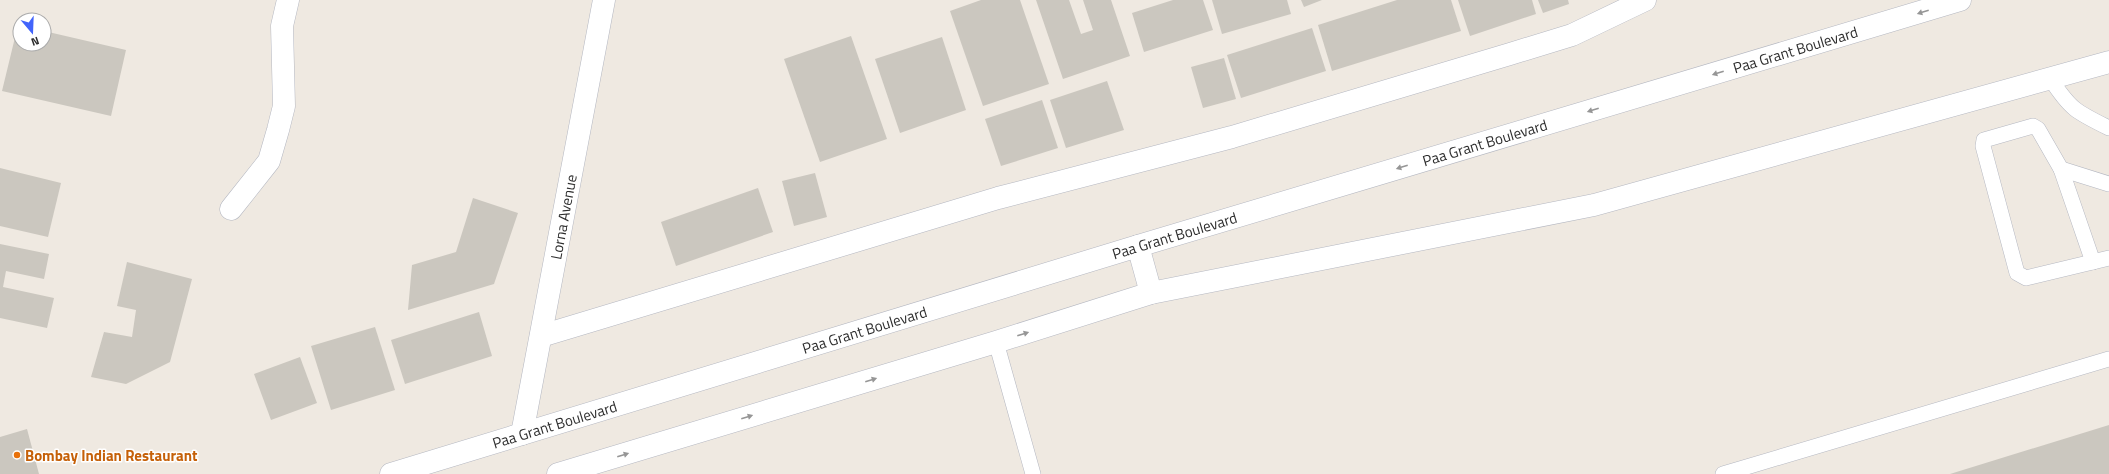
<svg xmlns="http://www.w3.org/2000/svg" width="2109" height="474" font-family="'Titillium Web',sans-serif">
  <style>
    .building { fill: #cbc7bf }
    .lines { fill: none; stroke-linecap: round; stroke-linejoin: round }
    .service-casing { stroke: #b4b7c1; stroke-width: 16 }
    .minor-casing { stroke: #b4b7c1; stroke-width: 23 }
    .secondary-casing { stroke: #b4b7c1; stroke-width: 23 }
    .service { stroke: #fff; stroke-width: 15 }
    .minor { stroke: #fff; stroke-width: 22 }
    .secondary { stroke: #fff; stroke-width: 22 }
    .oneway { fill: #969696 }
    .food-dot { fill: #e8710a; stroke: #fff; stroke-width: 1.5 }
    .labels { text-anchor: middle; dominant-baseline: central; stroke-width: 3; stroke-linejoin: round; paint-order: stroke }
    .street-label { font-size: 15px; fill: #2e2e2e; stroke: #fff }
    .food-label { font-size: 15px; font-weight: bold; fill: #c56008; stroke: #fff; text-anchor: start }
  </style>
  <rect width="100%" height="100%" fill="#efe9e1"/>
  <g class="building">
    <polygon points="981,0 1020,0 1049,84 983,106 950,11"/>
    <polygon points="1036,0 1069,0 1081,34 1093,30 1083,0 1111,0 1130,56 1063,79"/>
    <polygon points="1173,0 1203,0 1213,30 1144,52 1132,13"/>
    <polygon points="1212,0 1287,0 1291,14 1222,34"/>
    <polygon points="1301,0 1322,0 1304,7"/>
    <polygon points="1397,0 1451,0 1461,31 1332,71 1318,25"/>
    <polygon points="1458,0 1532,0 1536,14 1470,36"/>
    <polygon points="1538,0 1568,0 1569,4 1543,13"/>
    <polygon points="18,25 20,26 20,44 44,44 44,31 126,50 111,116 2,91"/>
    <polygon points="1312,28 1326,71 1241,98 1227,55"/>
    <polygon points="851,36 887,139 820,162 784,59"/>
    <polygon points="942,37 966,110 900,133 875,59"/>
    <polygon points="1224,58 1236,99 1203,108 1191,67"/>
    <polygon points="1107,81 1124,130 1066,148 1050,100"/>
    <polygon points="1042,100 1058,148 1001,166 985,119"/>
    <polygon points="0,168 61,183 48,237 0,226"/>
    <polygon points="815,173 827,217 794,226 782,181"/>
    <polygon points="758,188 773,232 676,266 661,222"/>
    <polygon points="473,198 518,213 494,284 408,310 412,265 456,252"/>
    <polygon points="0,244 49,254 44,279 6,271 3,287 54,298 47,328 0,318"/>
    <polygon points="127,262 192,279 170,362 126,384 91,377 104,332 132,337 136,310 117,306"/>
    <polygon points="479,312 492,356 405,384 391,340"/>
    <polygon points="375,327 395,390 331,410 311,346"/>
    <polygon points="300,357 317,403 271,420 254,374"/>
    <polygon points="2109,425 2109,474 1950,474"/>
    <polygon points="27,429 39,474 0,474 0,437"/>
  </g>
  <g class="lines">
    <defs>
      <g id="service">
        <path d="M2050 78C2070 109 2076 112 2109 128"/>
        <polyline points="2061,169 2093,262"/>
        <polyline points="2109,184 2061,169 2038,129 2033,126 1984,140 1983,146 2017,273 2026,278 2109,258"/>
        <polyline points="996,342 1033,474"/>
        <polyline points="1723,474 2109,359"/>
      </g>
      <g id="minor">
        <polyline points="231,209 269,161 278,130 284,106 282,26 288,0"/>
        <polyline points="541,336 998,198 1232,137 1510,54 1572,35 1645,0"/>
        <path id="s1" d="M522 434 604 0"/>
      </g>
      <g id="secondary">
        <polyline points="1138,246 1151,293"/>
        <path id="s2" d="M391 474 1138 246 1960 0"/>
        <polyline points="558,474 996,342 1151,293 1594,205 2109,62"/>
      </g>
    </defs>
    <use href="#service" class="service-casing"/>
    <use href="#minor" class="minor-casing"/>
    <use href="#secondary" class="secondary-casing"/>
    <use href="#service" class="service"/>
    <use href="#minor" class="minor"/>
    <use href="#secondary" class="secondary"/>
  </g>
  <defs><path id="oneway-solid" d="M-6-.8H1V-3.2L6.5 0L1 3.2V.8H-6Z"/></defs>
  <g class="oneway">
    <use href="#oneway-solid" transform="translate(1923 12) rotate(163)"/>
    <use href="#oneway-solid" transform="translate(1718 73) rotate(163)"/>
    <use href="#oneway-solid" transform="translate(1593 110) rotate(163)"/>
    <use href="#oneway-solid" transform="translate(1402 167) rotate(163)"/>
    <use href="#oneway-solid" transform="translate(1023 334) rotate(-18)"/>
    <use href="#oneway-solid" transform="translate(871 380) rotate(-17)"/>
    <use href="#oneway-solid" transform="translate(747 417) rotate(-17)"/>
    <use href="#oneway-solid" transform="translate(623 455) rotate(-17)"/>
  </g>
  <circle class="food-dot" cx="17" cy="455" r="4"/>
  <g class="labels">
    <g class="street-label">
      <text stroke="none"><textPath href="#s2" startOffset="1467">Paa Grant Boulevard</textPath></text>
      <text stroke="none"><textPath href="#s2" startOffset="1143">Paa Grant Boulevard</textPath></text>
      <text stroke="none"><textPath href="#s1" startOffset="221">Lorna Avenue</textPath></text>
      <text stroke="none"><textPath href="#s2" startOffset="819">Paa Grant Boulevard</textPath></text>
      <text stroke="none"><textPath href="#s2" startOffset="495">Paa Grant Boulevard</textPath></text>
      <text stroke="none"><textPath href="#s2" startOffset="171">Paa Grant Boulevard</textPath></text>
    </g>
    <g class="food-label">
      <text x="25" y="455">Bombay Indian Restaurant</text>
    </g>
  </g>
  <g transform="translate(32 32) rotate(161)"><circle r="19" fill="#ffffff" stroke="#ababab"/>
  <path d="M0-3L7 15L0 10L-7 15Z" fill="#4264fb"/>
  <text y="-6" font-size="11" font-weight="bold" text-anchor="middle" fill="#2e2e2e">N</text>
  </g>
</svg>
